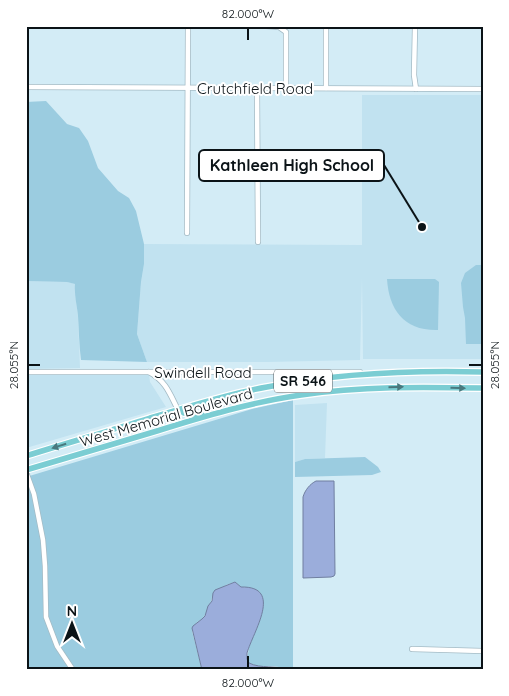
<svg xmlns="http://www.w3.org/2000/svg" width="509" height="696" font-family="Quicksand,sans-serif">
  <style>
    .built { fill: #c1e2f0 }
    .green { fill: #9bcce0 }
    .water { fill: #9baddb; stroke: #707fa0 }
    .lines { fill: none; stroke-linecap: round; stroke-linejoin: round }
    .minor-casing { stroke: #a4bbc5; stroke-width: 6 }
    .major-casing { stroke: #fff; stroke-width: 8 }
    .minor { stroke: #fff; stroke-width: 4.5 }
    .major { stroke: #7bcdd3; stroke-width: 5.5 }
    .oneway { fill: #49797e }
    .ticks { fill: none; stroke: #0b1317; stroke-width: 2 }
    .labels { text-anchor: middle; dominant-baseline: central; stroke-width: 4; stroke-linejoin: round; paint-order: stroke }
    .shield { fill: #fff; stroke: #545a5d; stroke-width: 1 }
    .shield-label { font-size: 14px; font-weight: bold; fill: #0b1317 }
    .street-label { font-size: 15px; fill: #0b1317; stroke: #fff }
    .leader { fill: none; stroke: #0b1317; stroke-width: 2 }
    .callout-dot { fill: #0b1317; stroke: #fff; stroke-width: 2 }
    .callout { fill: #fff; stroke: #0b1317; stroke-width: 2 }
    .callout-label { font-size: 16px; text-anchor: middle; font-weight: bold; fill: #0b1317 }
    .neatline { fill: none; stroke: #0b1317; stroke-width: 2 }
    .ticks-label { font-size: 12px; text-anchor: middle; fill: #0b1317 }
  </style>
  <rect width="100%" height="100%" fill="#d3ecf6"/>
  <g class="built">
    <polygon points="362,95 483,95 483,359 363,359 362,278 360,360 267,362 147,362 137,334 141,282 144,264 144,244 362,245"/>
    <polygon points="26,281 67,282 76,284 75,291 78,317 80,368 26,369"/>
    <polygon points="26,374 148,374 149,375 150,382 166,407 26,448"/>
    <polygon points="327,403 325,458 305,459 295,462 295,405"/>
  </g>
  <g class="green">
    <path d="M46 101 67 124 79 128 88 141 98 168 118 191 129 198 136 211 144 244V264L141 282 137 334 147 362 81 360C79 345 79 331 78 316 77 305 74 295 75 284L67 282 26 281V102Z"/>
    <polygon points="476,265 483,265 483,344 466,344 465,318 463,307 461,283 465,273"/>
    <path d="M387 279H435L439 282 438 330C404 331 389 310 387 279Z"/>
    <path d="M293 400V670L274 666H257L249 663 247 659 249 648 245 587H241L235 582 226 585 212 596C212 601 206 615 202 619 200 621 197 621 196 624 194 626 193 629 192 631L202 670H26V477L252 409Z"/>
    <polygon points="365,457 378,467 381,472 372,475 295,477 295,462 305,459"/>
  </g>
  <g class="water">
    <path d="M316 481H334L335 574 334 576 331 577 303 578V497C305 490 310 484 316 481Z"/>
    <path d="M235 582 241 587C284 586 253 632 247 653V659L249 663C261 669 276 665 290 670H202L192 628 193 626 202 619 205 616 208 606 212 601 213 593 215 590Z"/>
  </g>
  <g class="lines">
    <defs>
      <g id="minor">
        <polyline points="266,26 279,27 286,32 286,88"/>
        <polyline points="326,26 326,88"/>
        <polyline points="415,26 414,75 416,89"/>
        <polyline points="26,87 483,89"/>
        <polyline points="257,88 258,242"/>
        <polyline points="187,233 188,26"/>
        <polyline points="26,372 360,372"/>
        <path d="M149 372C166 381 170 394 178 410"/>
        <polyline points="156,417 160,430"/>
        <polyline points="26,472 34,494 43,540 45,566 46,617 57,646 73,670"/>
        <polyline points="412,649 483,651"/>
      </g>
      <g id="major">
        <polyline points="178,410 184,413 202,415"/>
        <path d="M26 456C67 443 109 431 150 418 189 407 227 394 267 387 339 373 410 370 483 372"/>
        <path d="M26 470C70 457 114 444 157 431 205 416 252 402 301 395 361 386 422 387 483 388"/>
      </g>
    </defs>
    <use href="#minor" class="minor-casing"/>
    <use href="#major" class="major-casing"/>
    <use href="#minor" class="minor"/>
    <use href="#major" class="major"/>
  </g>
  <defs><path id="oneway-solid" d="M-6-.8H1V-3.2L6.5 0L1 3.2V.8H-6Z" transform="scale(1.25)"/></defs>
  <g class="oneway">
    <use href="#oneway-solid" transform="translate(396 387) rotate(-1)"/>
    <use href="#oneway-solid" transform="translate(458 388) rotate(1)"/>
    <use href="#oneway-solid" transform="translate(59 446) rotate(163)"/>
  </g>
  <path class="ticks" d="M248 28V40M28 365H40M469 365H482M248 656V668"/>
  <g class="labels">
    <rect class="shield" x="274" y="369.5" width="58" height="23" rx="4"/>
    <g class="shield-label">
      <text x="303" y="381">SR 546</text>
    </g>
    <g class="street-label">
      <text x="255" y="88">Crutchfield Road</text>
      <text x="203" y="372">Swindell Road</text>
      <text transform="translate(166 417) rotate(-16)">West Memorial Boulevard</text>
    </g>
  </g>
  <path class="leader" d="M422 227L384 165"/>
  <circle class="callout-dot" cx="422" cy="227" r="5"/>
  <rect class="callout" x="199" y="150" width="185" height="31" rx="5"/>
  <g class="callout-label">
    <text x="292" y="171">Kathleen High School</text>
  </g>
  <rect width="509" height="696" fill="none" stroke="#ffffff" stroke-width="55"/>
  <g transform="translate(72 624)" stroke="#ffffff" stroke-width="4" paint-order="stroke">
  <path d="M0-4L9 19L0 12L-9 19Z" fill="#0b1317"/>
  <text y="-8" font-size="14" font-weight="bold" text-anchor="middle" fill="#0b1317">N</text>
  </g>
  <rect x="28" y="28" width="454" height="640" class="neatline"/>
  <g class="ticks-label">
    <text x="248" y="18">82.000°W</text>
    <text transform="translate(14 365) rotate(-90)" y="4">28.055°N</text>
    <text transform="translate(495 365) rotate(-90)" y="4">28.055°N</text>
    <text x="248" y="687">82.000°W</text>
  </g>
</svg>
